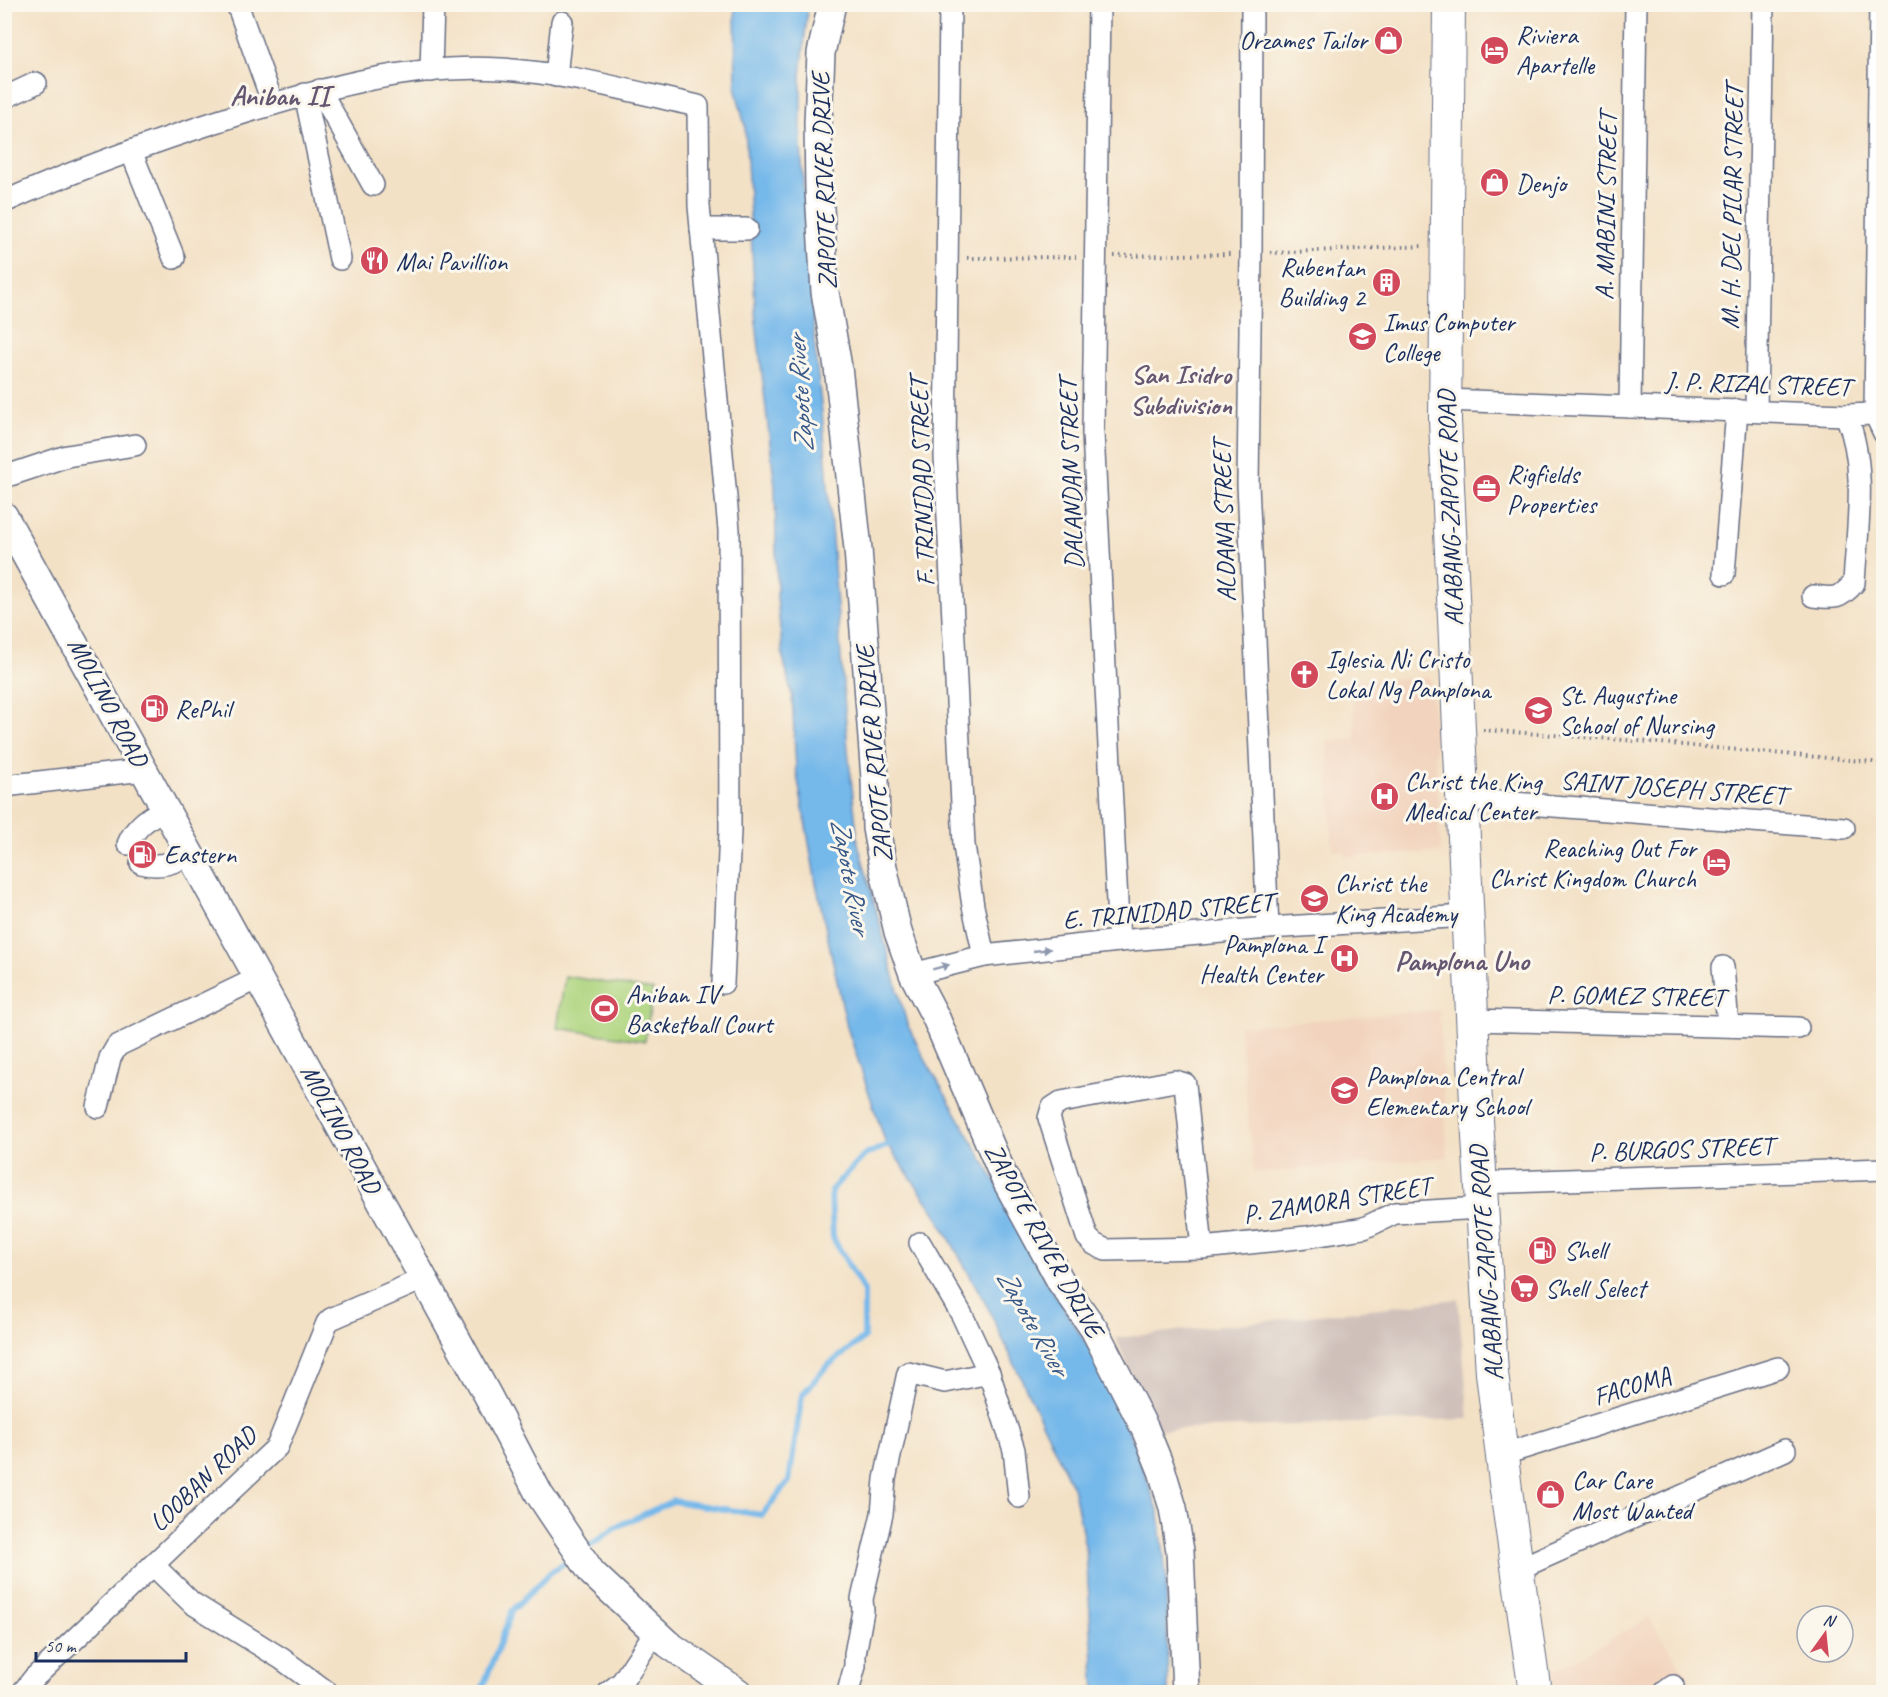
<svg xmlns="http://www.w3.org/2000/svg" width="1888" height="1697" font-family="Caveat,sans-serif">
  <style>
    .built { fill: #f2d4be }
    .industrial { fill: #cfc0ba }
    .green { fill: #add47e; stroke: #64826e; stroke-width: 1.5 }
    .water { fill: #74b8ea; stroke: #4874a4; stroke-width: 1.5 }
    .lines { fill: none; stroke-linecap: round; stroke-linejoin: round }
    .stream { stroke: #74b8ea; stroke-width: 6 }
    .minor-casing { stroke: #676d82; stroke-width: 24 }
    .major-casing { stroke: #676d82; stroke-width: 30 }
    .highway-casing { stroke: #676d82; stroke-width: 34 }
    .path { stroke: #676d82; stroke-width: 4; stroke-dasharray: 1.5 4.5; stroke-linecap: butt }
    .minor { stroke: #fff; stroke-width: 21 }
    .major { stroke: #fff; stroke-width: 27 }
    .highway { stroke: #fff; stroke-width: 32 }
    .oneway { fill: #8d97ae }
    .labels { text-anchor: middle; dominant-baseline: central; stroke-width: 6; stroke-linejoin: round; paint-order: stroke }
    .poi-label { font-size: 26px; fill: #1b2f5e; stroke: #fbf7ec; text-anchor: start }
    .street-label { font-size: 26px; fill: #1b2f5e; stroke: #fbf7ec }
    .neighbourhood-label { font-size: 27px; font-weight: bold; fill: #655772; stroke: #fbf7ec }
    .water-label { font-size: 27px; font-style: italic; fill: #365888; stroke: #fbf7ec }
    .quarter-label { font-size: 28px; font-weight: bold; fill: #655772; stroke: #fbf7ec }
  </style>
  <rect width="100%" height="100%" fill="#fbf7ec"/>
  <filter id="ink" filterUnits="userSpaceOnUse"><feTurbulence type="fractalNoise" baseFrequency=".0167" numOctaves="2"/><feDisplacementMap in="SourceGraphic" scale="12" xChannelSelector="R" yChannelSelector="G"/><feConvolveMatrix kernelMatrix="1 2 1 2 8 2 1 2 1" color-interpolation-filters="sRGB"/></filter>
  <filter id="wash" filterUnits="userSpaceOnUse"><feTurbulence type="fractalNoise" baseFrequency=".008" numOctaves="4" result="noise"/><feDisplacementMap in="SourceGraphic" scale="24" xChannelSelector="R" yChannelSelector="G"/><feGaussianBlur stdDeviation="1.35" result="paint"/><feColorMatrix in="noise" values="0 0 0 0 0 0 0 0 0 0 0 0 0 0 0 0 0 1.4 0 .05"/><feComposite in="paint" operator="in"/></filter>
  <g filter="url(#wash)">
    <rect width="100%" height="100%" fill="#f3e1c6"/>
    <g class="built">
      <polygon points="1431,677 1441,852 1345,857 1345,851 1333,851 1327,741 1356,739 1352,681"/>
      <polygon points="1439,1010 1448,1157 1254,1173 1239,1026"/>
      <polygon points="1649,1618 1698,1692 1556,1692 1552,1672"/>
    </g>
    <polygon class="industrial" points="1458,1299 1469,1419 1156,1430 1116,1338"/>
    <polygon class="green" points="565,976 653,990 645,1041 557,1028"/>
    <polygon class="water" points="735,5 808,5 801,76 801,143 806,236 811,289 815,350 823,421 848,750 858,843 907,1024 926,1061 1000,1189 1047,1282 1108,1378 1141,1462 1159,1514 1166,1575 1168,1692 1095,1692 1086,1551 1074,1490 988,1308 934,1211 885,1141 847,1027 816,883 796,769 792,696 783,657 777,598 775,487 756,322 745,126 736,91"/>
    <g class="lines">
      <g class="stream">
        <polyline points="585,1549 616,1527 673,1501 762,1515 789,1481 802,1395 826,1367 864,1338 864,1291 833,1238 831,1190 865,1155 895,1142"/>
        <polyline points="481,1692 512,1611 551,1572 574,1556"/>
      </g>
    </g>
  </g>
  <g filter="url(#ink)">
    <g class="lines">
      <defs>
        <g id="minor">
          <polyline points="237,4 273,104"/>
          <polyline points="950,4 945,456 964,845 973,906 984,956"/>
          <polyline points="1099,4 1093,433 1119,941"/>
          <polyline points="1252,4 1251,254 1248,484 1268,928"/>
          <polyline points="1880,4 1875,414 1884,433"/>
          <polyline points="431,71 433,4"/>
          <polyline points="556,76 562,22"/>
          <polyline points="320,90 373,185"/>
          <polyline points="305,94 340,259"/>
          <polyline points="4,98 36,83"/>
          <polyline points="131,151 174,258"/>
          <path d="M4 202C79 168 156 141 234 116 321 89 409 63 501 69 567 73 633 92 698 106L699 206 729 530 730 831 723 983"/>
          <polyline points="701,229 747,229"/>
          <polyline points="1445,400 1846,415 1875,414"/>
          <polyline points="1630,407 1636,4"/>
          <polyline points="1756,411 1763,4"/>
          <polyline points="4,477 67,456 135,445"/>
          <polyline points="1724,574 1737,410"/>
          <path d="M1813 596C1835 599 1840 599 1854 583 1857 527 1868 468 1846 415"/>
          <polyline points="4,786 144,770"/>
          <polyline points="1461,799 1844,828"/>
          <path d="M128 844C135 826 149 818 165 808"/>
          <path d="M141 863C160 868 173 863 190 855"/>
          <polyline points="1723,967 1728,1025"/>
          <polyline points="913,974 984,956 1119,941 1268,928 1467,916"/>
          <polyline points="1472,1020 1798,1028"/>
          <polyline points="98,1107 110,1058 117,1046 258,978"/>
          <polyline points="1480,1183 1884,1169"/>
          <polyline points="1202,1248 1185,1084 1175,1081 1061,1102 1052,1108 1049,1118 1087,1237 1094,1244 1106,1250 1202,1248 1307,1237 1364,1228 1395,1213 1481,1208"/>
          <polyline points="989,1373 1014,1450 1019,1497"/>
          <polyline points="1502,1452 1517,1450 1778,1368"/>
          <polyline points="153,1565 192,1603 282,1659 327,1692"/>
          <polyline points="1518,1569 1785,1450"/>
          <polyline points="23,1692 34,1678 277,1447 327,1323 331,1319 423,1279"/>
          <polyline points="609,1692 622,1682 655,1632"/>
          <polyline points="848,1692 855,1666 855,1654 863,1611 862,1599 882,1514 885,1479 908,1373 945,1382 989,1373 962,1315 920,1243"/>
          <polyline points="1665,1692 1673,1686"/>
        </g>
        <g id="major">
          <polyline points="832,4 821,53 818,123 819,191 825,292 838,367 858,549 875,779 876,828 883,867 898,932 913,974 936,1018 1003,1175 1061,1282 1094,1329 1145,1429 1162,1471 1173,1508 1180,1551 1186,1692"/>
          <polyline points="4,516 488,1396 539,1494 592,1573 668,1644 738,1692"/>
        </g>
        <polyline id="highway" points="1449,4 1445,420 1476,1103 1492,1373 1506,1490 1535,1692"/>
      </defs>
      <use href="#minor" class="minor-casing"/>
      <use href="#major" class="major-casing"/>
      <use href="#highway" class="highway-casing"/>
      <g class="path">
        <polyline points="1270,253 1424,246"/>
        <polyline points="1114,256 1232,254"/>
        <polyline points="967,258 1076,257"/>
        <polyline points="1483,730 1638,741 1884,763"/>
      </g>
      <use href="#minor" class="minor"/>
      <use href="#major" class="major"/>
      <use href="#highway" class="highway"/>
    </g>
    <defs><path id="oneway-solid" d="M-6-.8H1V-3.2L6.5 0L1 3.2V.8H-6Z" transform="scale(1.5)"/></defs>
    <g class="oneway">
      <use href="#oneway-solid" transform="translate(1042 950) rotate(-6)"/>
      <use href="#oneway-solid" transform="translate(941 967) rotate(-15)"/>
    </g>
  </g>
  <defs>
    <symbol id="shop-disc" viewBox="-11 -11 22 22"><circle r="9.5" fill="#d1495b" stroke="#fbf7ec"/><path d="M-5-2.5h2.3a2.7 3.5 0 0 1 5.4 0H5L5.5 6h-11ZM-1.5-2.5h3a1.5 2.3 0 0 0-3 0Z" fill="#fff"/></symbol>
    <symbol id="hotel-disc" viewBox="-11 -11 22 22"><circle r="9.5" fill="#d1495b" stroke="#fbf7ec"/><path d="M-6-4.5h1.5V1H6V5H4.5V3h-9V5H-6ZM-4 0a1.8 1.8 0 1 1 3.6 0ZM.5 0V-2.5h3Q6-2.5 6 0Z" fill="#fff"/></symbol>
    <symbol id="restaurant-disc" viewBox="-11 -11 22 22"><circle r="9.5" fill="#d1495b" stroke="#fbf7ec"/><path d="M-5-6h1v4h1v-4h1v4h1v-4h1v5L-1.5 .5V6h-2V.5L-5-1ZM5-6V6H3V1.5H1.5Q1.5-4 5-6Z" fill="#fff"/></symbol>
    <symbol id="building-disc" viewBox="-11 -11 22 22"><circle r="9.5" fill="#d1495b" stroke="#fbf7ec"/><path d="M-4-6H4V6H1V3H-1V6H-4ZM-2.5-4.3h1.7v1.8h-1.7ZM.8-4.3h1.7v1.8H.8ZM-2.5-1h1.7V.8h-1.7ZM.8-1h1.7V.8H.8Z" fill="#fff"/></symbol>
    <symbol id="university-disc" viewBox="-11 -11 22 22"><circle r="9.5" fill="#d1495b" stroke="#fbf7ec"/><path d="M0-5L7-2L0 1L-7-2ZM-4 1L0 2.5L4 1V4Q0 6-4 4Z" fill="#fff"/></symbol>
    <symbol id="office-disc" viewBox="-11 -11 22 22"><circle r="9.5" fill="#d1495b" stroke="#fbf7ec"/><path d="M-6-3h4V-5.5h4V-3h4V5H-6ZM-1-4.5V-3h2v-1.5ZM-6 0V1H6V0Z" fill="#fff"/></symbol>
    <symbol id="church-disc" viewBox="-11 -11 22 22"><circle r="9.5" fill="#d1495b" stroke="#fbf7ec"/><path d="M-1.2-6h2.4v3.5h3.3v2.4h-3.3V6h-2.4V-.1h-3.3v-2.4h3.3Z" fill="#fff"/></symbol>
    <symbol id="fuel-disc" viewBox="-11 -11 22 22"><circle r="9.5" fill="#d1495b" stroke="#fbf7ec"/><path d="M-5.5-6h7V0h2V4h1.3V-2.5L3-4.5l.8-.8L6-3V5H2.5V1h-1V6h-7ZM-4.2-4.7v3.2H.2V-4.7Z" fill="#fff"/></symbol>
    <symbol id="hospital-disc" viewBox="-11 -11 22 22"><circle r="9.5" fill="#d1495b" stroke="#fbf7ec"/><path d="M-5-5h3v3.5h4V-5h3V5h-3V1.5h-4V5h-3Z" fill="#fff"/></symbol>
    <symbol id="school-disc" viewBox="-11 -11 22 22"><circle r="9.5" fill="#d1495b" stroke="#fbf7ec"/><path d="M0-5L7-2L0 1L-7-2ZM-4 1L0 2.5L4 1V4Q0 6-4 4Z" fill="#fff"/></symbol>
    <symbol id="stadium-disc" viewBox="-11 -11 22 22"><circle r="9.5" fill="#d1495b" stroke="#fbf7ec"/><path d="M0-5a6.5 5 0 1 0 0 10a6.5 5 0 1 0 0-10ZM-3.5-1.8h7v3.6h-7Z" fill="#fff"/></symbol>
    <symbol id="supermarket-disc" viewBox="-11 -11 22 22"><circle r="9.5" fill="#d1495b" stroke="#fbf7ec"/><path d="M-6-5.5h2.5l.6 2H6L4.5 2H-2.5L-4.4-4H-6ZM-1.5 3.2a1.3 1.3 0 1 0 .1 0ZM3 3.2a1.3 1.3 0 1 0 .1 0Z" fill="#fff"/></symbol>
  </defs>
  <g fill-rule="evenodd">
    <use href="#shop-disc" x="1372" y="24" width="33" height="33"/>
    <use href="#hotel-disc" x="1478" y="34" width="33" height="33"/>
    <use href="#shop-disc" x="1478" y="166" width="33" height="33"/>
    <use href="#restaurant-disc" x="358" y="244" width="33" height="33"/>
    <use href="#building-disc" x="1370" y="266" width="33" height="33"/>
    <use href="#university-disc" x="1346" y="320" width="33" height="33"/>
    <use href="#office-disc" x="1470" y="472" width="33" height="33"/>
    <use href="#church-disc" x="1288" y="658" width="33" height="33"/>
    <use href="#fuel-disc" x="138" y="692" width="33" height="33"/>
    <use href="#university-disc" x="1522" y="694" width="33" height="33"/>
    <use href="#hospital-disc" x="1368" y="780" width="33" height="33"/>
    <use href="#fuel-disc" x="126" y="838" width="33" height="33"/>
    <use href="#hotel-disc" x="1700" y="846" width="33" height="33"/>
    <use href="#school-disc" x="1298" y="882" width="33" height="33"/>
    <use href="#hospital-disc" x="1328" y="942" width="33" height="33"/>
    <use href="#stadium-disc" x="588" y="992" width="33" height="33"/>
    <use href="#school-disc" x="1328" y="1074" width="33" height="33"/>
    <use href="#fuel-disc" x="1526" y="1234" width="33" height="33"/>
    <use href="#supermarket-disc" x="1508" y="1272" width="33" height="33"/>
    <use href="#shop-disc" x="1534" y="1478" width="33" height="33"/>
  </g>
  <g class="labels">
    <g class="poi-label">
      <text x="1516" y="35">Riviera<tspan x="1516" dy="30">Apartelle</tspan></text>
      <text x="1367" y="40" text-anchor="end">Orzames Tailor</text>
      <text x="1516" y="183">Denjo</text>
      <text x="396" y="261">Mai Pavillion</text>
      <text x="1365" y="267" text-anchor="end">Rubentan<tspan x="1365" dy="30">Building 2</tspan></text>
      <text x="1383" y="322">Imus Computer<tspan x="1383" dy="30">College</tspan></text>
      <text x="1507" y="474">Rigfields<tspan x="1507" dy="30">Properties</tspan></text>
      <text x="1326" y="659">Iglesia Ni Cristo<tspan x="1326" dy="30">Lokal Ng Pamplona</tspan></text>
      <text x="1559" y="695">St. Augustine<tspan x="1559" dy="30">School of Nursing</tspan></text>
      <text x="175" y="709">RePhil</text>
      <text x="1405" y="781">Christ the King<tspan x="1405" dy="30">Medical Center</tspan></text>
      <text x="1696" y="848" text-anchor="end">Reaching Out For<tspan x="1696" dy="30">Christ Kingdom Church</tspan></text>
      <text x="164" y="854">Eastern</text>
      <text x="1335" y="883">Christ the<tspan x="1335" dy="30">King Academy</tspan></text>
      <text x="1323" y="944" text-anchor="end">Pamplona I<tspan x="1323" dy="30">Health Center</tspan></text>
      <text x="626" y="994">Aniban IV<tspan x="626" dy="30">Basketball Court</tspan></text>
      <text x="1366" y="1076">Pamplona Central<tspan x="1366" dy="30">Elementary School</tspan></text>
      <text x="1564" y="1250">Shell</text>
      <text x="1545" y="1288">Shell Select</text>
      <text x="1572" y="1480">Car Care<tspan x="1572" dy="30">Most Wanted</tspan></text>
    </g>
    <g class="street-label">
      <text transform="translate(824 181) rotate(-92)">ZAPOTE RIVER DRIVE</text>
      <text transform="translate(1606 206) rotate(-89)">A. MABINI STREET</text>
      <text transform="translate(1732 207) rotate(-89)">M. H. DEL PILAR STREET</text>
      <text transform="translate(1758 384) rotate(2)">J. P. RIZAL STREET</text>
      <text transform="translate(1071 474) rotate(-92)">DALANDAN STREET</text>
      <text transform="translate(922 482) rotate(-92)">F. TRINIDAD STREET</text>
      <text transform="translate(1450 508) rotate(-92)">ALABANG-ZAPOTE ROAD</text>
      <text transform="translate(1224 521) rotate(-92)">ALDANA STREET</text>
      <text transform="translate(108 702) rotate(62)">MOLINO ROAD</text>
      <text transform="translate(874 754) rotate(-95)">ZAPOTE RIVER DRIVE</text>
      <text transform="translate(1673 788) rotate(4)">SAINT JOSEPH STREET</text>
      <text transform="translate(1168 911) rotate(-5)">E. TRINIDAD STREET</text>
      <text transform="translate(1636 996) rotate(1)">P. GOMEZ STREET</text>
      <text transform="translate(341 1129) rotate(62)">MOLINO ROAD</text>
      <text transform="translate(1681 1149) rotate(-2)">P. BURGOS STREET</text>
      <text transform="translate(1337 1200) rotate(-9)">P. ZAMORA STREET</text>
      <text transform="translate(1044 1240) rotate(61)">ZAPOTE RIVER DRIVE</text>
      <text transform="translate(1486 1263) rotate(-94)">ALABANG-ZAPOTE ROAD</text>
      <text transform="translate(1632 1386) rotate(-17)">FACOMA</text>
      <text transform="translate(203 1479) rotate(-44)">LOOBAN ROAD</text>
    </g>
    <g class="neighbourhood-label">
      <text x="1181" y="374">San Isidro<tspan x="1181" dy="31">Subdivision</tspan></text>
    </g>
    <g class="water-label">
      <text transform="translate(800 394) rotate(-94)">Zapote River</text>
      <text transform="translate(851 876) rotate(79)">Zapote River</text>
      <text transform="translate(1033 1322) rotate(60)">Zapote River</text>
    </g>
    <g class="quarter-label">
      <text x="280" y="95">Aniban II</text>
      <text x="1462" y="960">Pamplona Uno</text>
    </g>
  </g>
  <rect width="1888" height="1697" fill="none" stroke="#fbf7ec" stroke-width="24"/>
  <g transform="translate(1825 1634) rotate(15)"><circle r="28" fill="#fbf7ec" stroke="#a1a7b3" stroke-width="1.5"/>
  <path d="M0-4.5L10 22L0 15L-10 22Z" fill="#d1495b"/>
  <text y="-9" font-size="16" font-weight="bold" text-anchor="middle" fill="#1b2f5e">N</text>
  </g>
  <path d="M36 1652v9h150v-9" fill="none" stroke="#1b2f5e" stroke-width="3"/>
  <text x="45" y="1652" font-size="18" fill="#1b2f5e" stroke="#fbf7ec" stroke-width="4.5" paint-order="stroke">50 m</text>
</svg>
